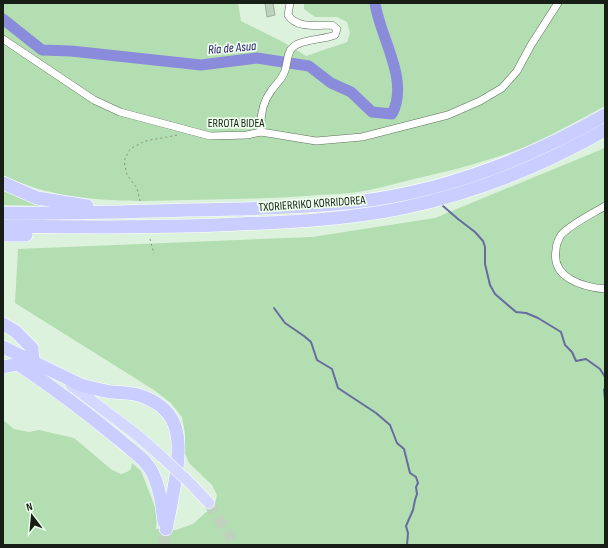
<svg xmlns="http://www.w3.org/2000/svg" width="608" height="548" font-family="'Sofia Sans Condensed',sans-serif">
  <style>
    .green { fill: #b3deb1 }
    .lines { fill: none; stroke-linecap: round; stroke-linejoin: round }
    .stream { stroke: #676ba0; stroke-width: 2 }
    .river { stroke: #8a8cdb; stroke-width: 11 }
    .building { fill: #bed3bd; stroke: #9cb09b }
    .trunk-tunnel { stroke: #bfd2be; stroke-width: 11; stroke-dasharray: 11 5.5; stroke-linecap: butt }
    .minor-casing { stroke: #5f715e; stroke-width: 8 }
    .trunk-casing { stroke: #fff; stroke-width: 12 }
    .motorway-casing { stroke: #fff; stroke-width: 14 }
    .path { stroke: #839282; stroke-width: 1; stroke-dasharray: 2 3; stroke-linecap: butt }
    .minor { stroke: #fff; stroke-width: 7 }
    .trunk { stroke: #d4d7ff; stroke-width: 11 }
    .motorway { stroke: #c9cdff; stroke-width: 13 }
    .trunk-bridge-casing { stroke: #fff; stroke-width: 12; stroke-linecap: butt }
    .trunk-bridge { stroke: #d4d7ff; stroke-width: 11 }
    .labels { text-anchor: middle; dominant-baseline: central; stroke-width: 3.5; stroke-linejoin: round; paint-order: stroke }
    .street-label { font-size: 12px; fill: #161e16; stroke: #edfeec }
    .water-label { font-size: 13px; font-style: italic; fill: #271471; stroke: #edfeec }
  </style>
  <rect width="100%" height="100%" fill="#ddf2dc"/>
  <g class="green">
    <path d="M3 3H238L241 21 285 43 306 56 347 42 350 33 347 22 337 17H315L304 9V3H605V106C579 120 554 134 527 146 490 161 450 171 410 180 393 184 376 189 358 192 345 194 331 194 318 195 274 199 231 199 187 200 127 202 57 203 3 175Z"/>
    <polygon points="605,147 605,545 3,545 3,420 14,429 29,432 39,430 74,438 112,470 121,474 127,472 131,469 132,463 141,471 157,512 156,529 176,530 193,524 215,504 217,495 212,485 189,463 185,453 185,433 182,417 171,403 154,390 15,303 18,249 312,237 435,218 600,150"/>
    <polygon points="3,188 58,206 3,205"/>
  </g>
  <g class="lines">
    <g class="stream">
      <polyline points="443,206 458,219 475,232 483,241 485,247 485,264 490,285 495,294 516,312 526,313 538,318 561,332 565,345 572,352 576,361 586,359 600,369 605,377"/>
      <polyline points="274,308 285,323 304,336 311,342 317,360 332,369 338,388 376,413 390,425 397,443 404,449 410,473 416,477 418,483 416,487 417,494 415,500 413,510 406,526 408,533 407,545"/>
      <polyline points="605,388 604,390 605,400"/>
    </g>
    <path class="river" d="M3 19 42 50 71 51 201 65 257 58 309 66 331 83 351 92 372 112 392 114C410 80 380 38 375 3"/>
  </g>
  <polygon class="building" points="265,3 273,3 275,15 267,17"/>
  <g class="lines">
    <g class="trunk-tunnel">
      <polyline points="209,503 235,545"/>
      <polyline points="163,545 166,529"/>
    </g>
    <defs>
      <g id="minor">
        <polyline points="3,39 94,100 120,112 210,136 247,135 261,132 316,141 362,137 448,115 480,101 502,88 517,71 531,45 558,3"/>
        <path d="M261 132C260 117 262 103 271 91 275 85 281 80 284 73 288 65 286 53 293 47 302 39 323 40 335 35L337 29 332 25C317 25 297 29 288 15L290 3"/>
        <path d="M605 206C592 214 571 224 561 235 558 240 556 245 556 250 551 278 583 287 605 289"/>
      </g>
      <g id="trunk">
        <polyline points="71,385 137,435 162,457"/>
        <polyline points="188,481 209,503"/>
      </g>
      <g id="motorway">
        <polyline points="3,183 37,198 87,206"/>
        <path d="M3 213C65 214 127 212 190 210 245 209 299 208 354 202 443 192 528 159 605 115"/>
        <path d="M3 226C82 227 160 228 239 224 294 222 349 219 403 208 474 193 542 166 605 130"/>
        <polyline points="3,235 26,235"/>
        <polyline points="3,324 15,331 32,348 33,361"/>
        <path d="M3 347 81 385C91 388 101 390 111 392 122 393 134 392 144 397 181 411 181 441 176 476 173 494 170 511 166 529"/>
        <path d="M3 367 18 364C54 388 87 413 121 441 132 451 147 460 153 474 160 489 162 506 164 522"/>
      </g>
    </defs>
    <use href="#minor" class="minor-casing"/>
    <use href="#trunk" class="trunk-casing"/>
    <use href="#motorway" class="motorway-casing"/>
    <g class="path">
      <polyline points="140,201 137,188 127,175 124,161 130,149 145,141 178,135"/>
      <polyline points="150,239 154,254"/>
    </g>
    <use href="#minor" class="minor"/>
    <use href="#trunk" class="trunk"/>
    <use href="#motorway" class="motorway"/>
    <defs>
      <polyline id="trunk-bridge" points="162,457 188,481"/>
    </defs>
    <use href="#trunk-bridge" class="trunk-bridge-casing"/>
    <use href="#trunk-bridge" class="trunk-bridge"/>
  </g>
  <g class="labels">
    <g class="street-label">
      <text x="236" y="123">ERROTA BIDEA</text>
      <text transform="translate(312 204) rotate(-4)">TXORIERRIKO KORRIDOREA</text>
    </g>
    <g class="water-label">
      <text transform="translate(232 48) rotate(-5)">Ría de Asua</text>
    </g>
  </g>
  <rect width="608" height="548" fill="none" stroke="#161e16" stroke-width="8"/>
  <g transform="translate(32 516) rotate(344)" stroke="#edfeec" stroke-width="3" paint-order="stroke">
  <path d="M0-3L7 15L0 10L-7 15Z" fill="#161e16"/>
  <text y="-6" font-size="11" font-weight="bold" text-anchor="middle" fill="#161e16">N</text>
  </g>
</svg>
